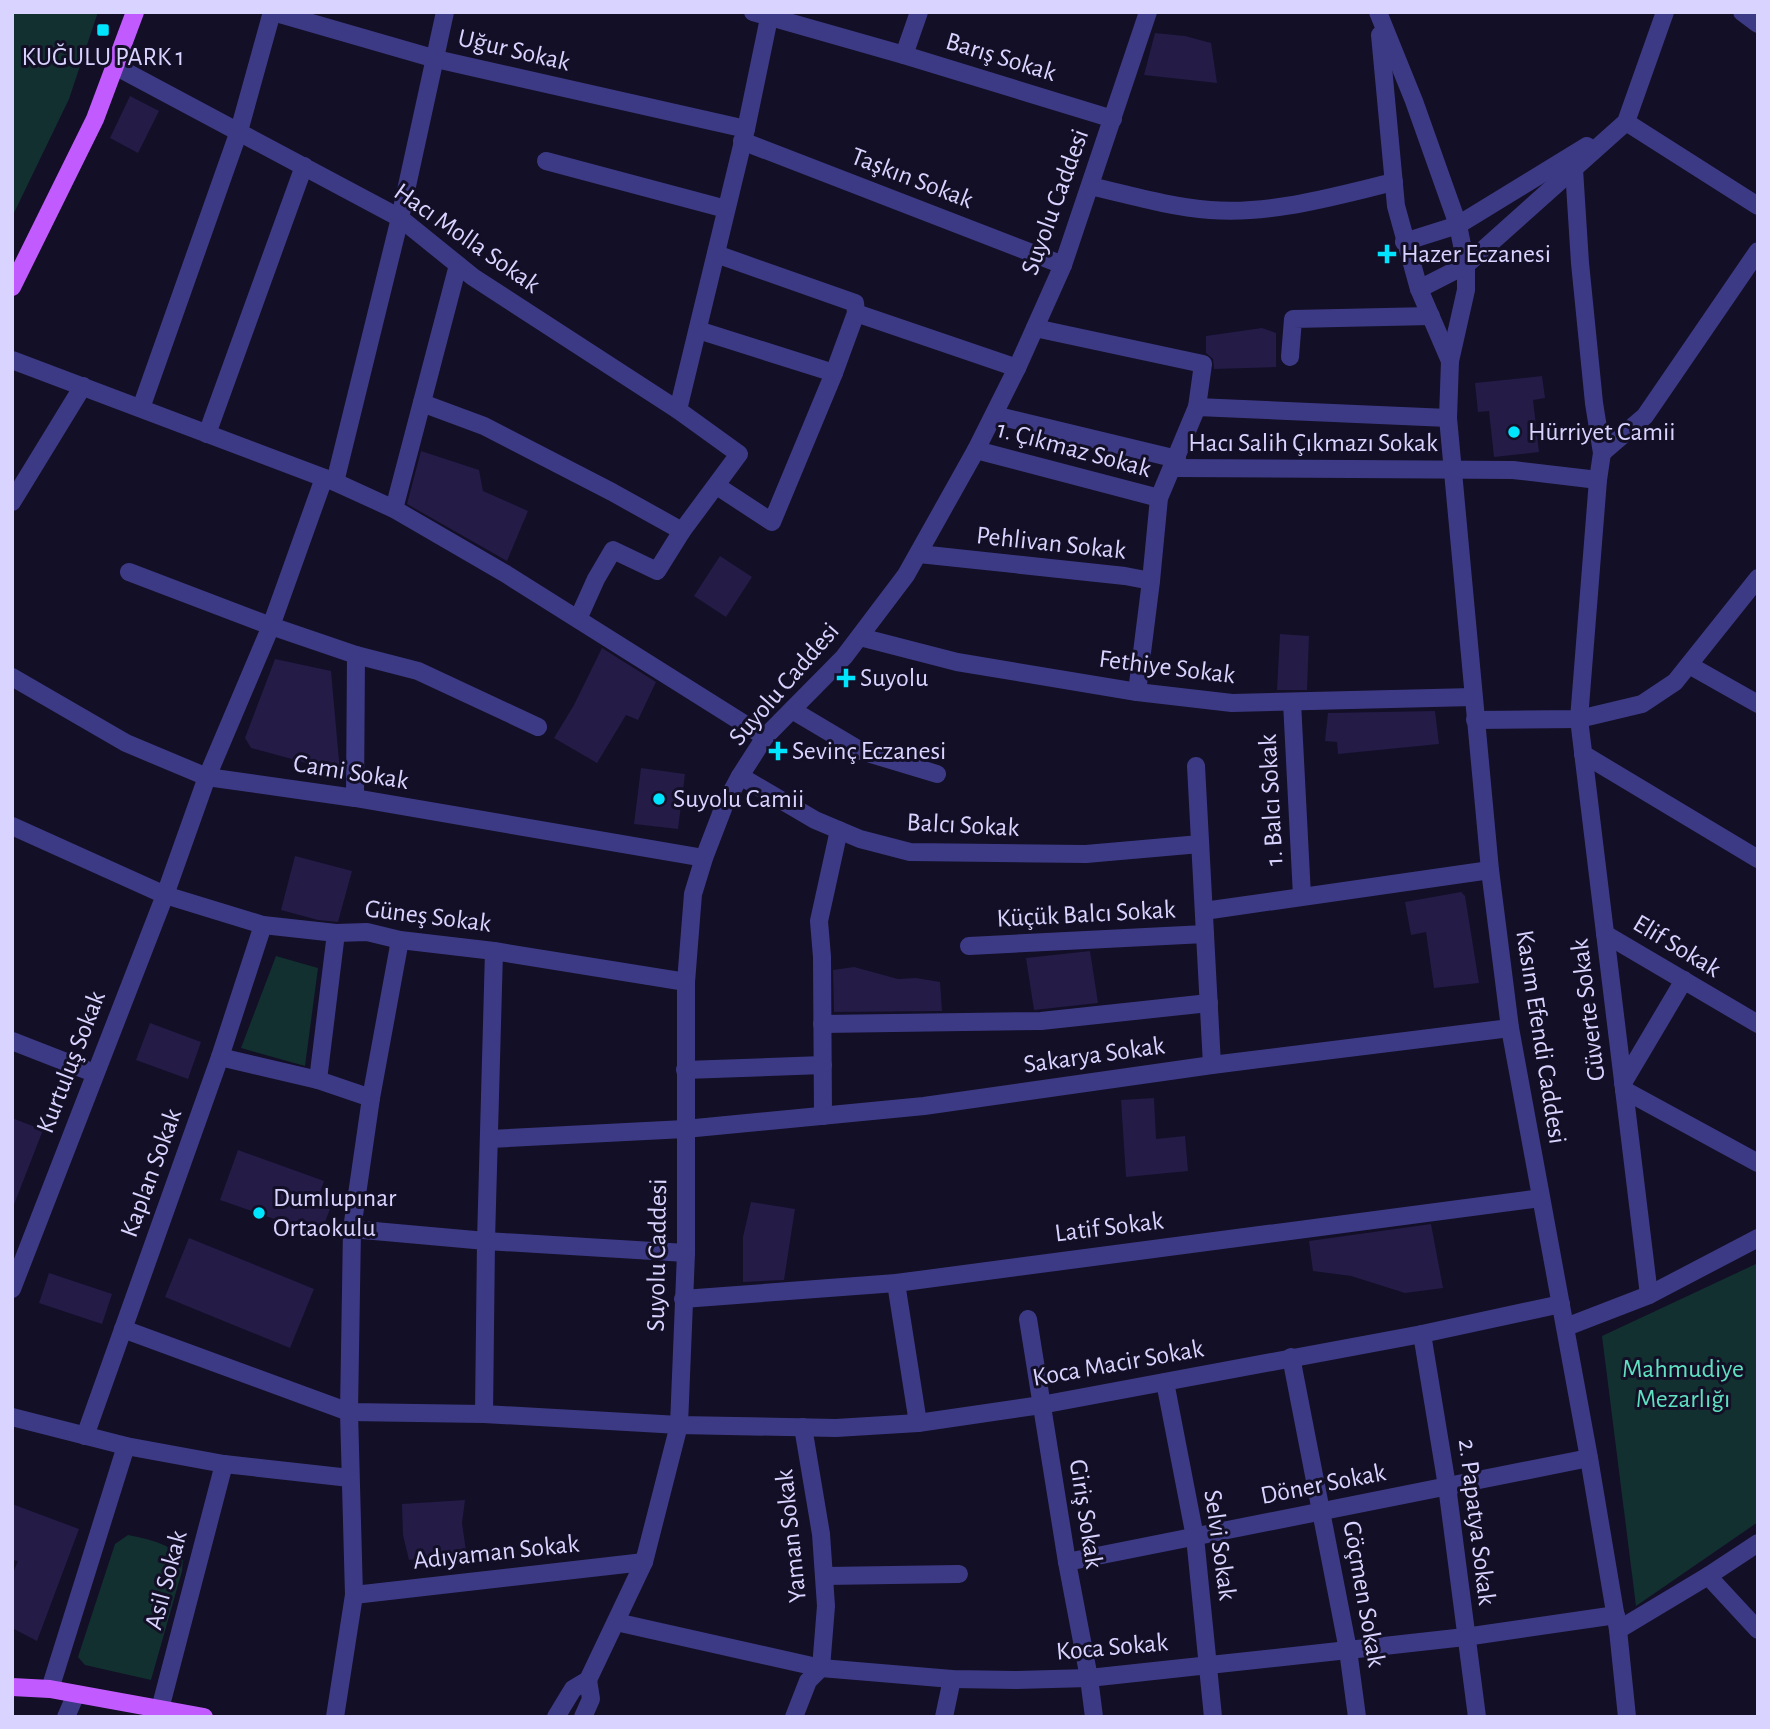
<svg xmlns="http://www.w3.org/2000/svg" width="1770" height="1729" font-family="'Alegreya Sans',sans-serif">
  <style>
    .green { fill: #12302f }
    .building { fill: #241b47 }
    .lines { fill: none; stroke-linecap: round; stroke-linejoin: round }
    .minor { stroke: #3d3a85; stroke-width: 18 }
    .major { stroke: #c25bff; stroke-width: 18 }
    .poi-dot { fill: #00e5ff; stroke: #130f26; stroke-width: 2.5 }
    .labels { text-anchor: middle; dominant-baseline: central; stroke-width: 6; stroke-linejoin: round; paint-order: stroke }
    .street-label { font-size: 26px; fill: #d9d4ff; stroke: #130f26 }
    .poi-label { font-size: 26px; fill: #d9d4ff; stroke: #130f26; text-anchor: start }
    .park-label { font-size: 26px; fill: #5fe0c0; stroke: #130f26 }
  </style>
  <rect width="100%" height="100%" fill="#130f26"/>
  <g class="green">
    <polygon points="12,12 98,12 69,99 12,217"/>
    <polygon points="276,956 318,968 305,1066 241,1048"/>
    <polygon points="1758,1263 1758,1522 1636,1606 1602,1336"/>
    <path d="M128 1535C147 1539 170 1543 183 1559L182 1571 151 1680 85 1665 78 1657 115 1544Z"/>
  </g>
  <g class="building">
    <polygon points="1155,33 1185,36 1211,43 1217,83 1144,75"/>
    <polygon points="130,96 159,111 138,153 110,138"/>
    <polygon points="1262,328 1276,333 1276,367 1214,369 1213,359 1206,353 1206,336"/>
    <polygon points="1542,376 1545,398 1533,400 1539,452 1494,457 1489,411 1478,412 1475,383"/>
    <polygon points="421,451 479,470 483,491 528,511 507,561 407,504"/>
    <polygon points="720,556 752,577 726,617 694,596"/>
    <polygon points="1280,634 1309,636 1307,690 1277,690"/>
    <polygon points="602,648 656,682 638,720 626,715 597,763 554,738 574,705"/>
    <polygon points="275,659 331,671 340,772 251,748 245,738"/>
    <polygon points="1435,711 1439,744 1338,754 1337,742 1325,741 1328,713"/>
    <polygon points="641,768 685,774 678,829 634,824"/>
    <polygon points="295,856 352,871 338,922 318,920 281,910"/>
    <polygon points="1461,892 1465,896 1479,983 1434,988 1426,932 1411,935 1405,902"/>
    <polygon points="1090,951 1098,1003 1034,1010 1026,958"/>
    <polygon points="854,967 898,979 916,978 940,982 942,1011 834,1012 833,970"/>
    <polygon points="150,1023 201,1042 188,1079 136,1060"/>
    <polygon points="1154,1098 1156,1139 1185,1136 1188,1171 1126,1177 1121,1100"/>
    <polygon points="12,1118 43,1130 13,1207 12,1207"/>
    <polygon points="238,1150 324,1181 316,1204 330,1209 320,1235 220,1200"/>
    <polygon points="751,1202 795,1209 784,1280 743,1282 743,1237"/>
    <polygon points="1431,1224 1443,1288 1405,1293 1351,1276 1313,1271 1309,1241"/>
    <polygon points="189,1238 314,1289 290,1348 165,1297"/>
    <polygon points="49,1273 112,1294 102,1324 39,1303"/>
    <polygon points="465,1500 462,1523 466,1551 409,1560 403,1535 402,1504"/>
    <polygon points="12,1504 79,1529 37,1641 12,1628 12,1575 18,1561 12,1560"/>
  </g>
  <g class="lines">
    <g class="minor">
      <polyline points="273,12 436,59 746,129"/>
      <polyline points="753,12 904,55 1113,119"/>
      <polyline points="1378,12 1414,101 1458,225 1466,265 1466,290 1450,361 1448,418 1490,870 1510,1028 1589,1458 1618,1630 1627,1717"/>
      <polyline points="1742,12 1758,24"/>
      <polyline points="1380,35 1396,206 1419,289 1450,361"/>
      <polyline points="904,55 919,12"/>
      <polyline points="115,66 400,218 473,277 678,410 739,454 682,531 657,571 613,550 596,579 578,619"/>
      <polyline points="1626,122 1758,206"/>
      <polyline points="742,141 1063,265"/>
      <polyline points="546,161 726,209"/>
      <polyline points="1574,169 1580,263 1594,403 1602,453 1598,480 1579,719 1649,1295"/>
      <path d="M1090 186C1129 195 1170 207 1210 210 1272 215 1334 196 1394 182"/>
      <polyline points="1404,242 1458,225 1587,146"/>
      <polyline points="716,254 855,303 856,313 834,373 772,522 717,486"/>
      <polyline points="1419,289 1466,265 1626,122 1665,12"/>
      <polyline points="856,313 1017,368"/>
      <polyline points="1035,328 1203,364 1197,407 1448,418"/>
      <polyline points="698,330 834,373"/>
      <polyline points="1290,357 1293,319 1431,316"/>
      <polyline points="12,360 335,482 394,509 506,574 765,737"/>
      <polyline points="422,403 484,426 612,492 682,531"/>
      <polyline points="141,408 239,131 272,12"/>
      <polyline points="678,410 746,129 769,18"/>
      <polyline points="994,415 1177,459"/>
      <polyline points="207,434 304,166"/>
      <polyline points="976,450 1159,498"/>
      <polyline points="1602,453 1645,416 1758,251"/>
      <polyline points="1173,468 1513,470 1598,480"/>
      <polyline points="335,482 400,218 445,12"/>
      <polyline points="12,502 83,386"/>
      <polyline points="394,509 458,265"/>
      <polyline points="919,554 1125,576 1151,581 1137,692"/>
      <polyline points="129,572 271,626 356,655 418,671 538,727"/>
      <polyline points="1151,581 1159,498 1197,407"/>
      <polyline points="860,637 957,662 1137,692 1232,703 1473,697"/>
      <polyline points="1689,665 1758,704"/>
      <polyline points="12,677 126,743 207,777 355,798 704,858"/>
      <polyline points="1292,702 1302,896"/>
      <polyline points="792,710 861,751 937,774"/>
      <polyline points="1475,720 1579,719 1642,704 1675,682 1758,578"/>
      <polyline points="1583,754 1758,859"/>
      <polyline points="1196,766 1212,1065"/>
      <polyline points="740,776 815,820 860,839 910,852 1086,854 1200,844"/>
      <polyline points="355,798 356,655"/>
      <polyline points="12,826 165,895 263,925 336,933 367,932 400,940 494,951 686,982"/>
      <polyline points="1204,911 1490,870"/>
      <polyline points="1605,934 1758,1024"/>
      <polyline points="969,946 1205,934"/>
      <polyline points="822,1024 1041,1021 1209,1003"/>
      <polyline points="12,1041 94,1073"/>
      <polyline points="220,1057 318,1080 371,1098"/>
      <polyline points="685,1070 823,1065"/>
      <polyline points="318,1080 336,933"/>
      <polyline points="1623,1083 1684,980"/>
      <polyline points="1624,1090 1758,1163"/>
      <polyline points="823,1116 822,957 819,921 839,830"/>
      <polyline points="490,1139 685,1129 924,1106 1212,1065 1510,1028"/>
      <polyline points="352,1229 486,1241 686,1253"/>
      <polyline points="896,1283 918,1423"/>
      <polyline points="12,1289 165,895 207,777 271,626 324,478"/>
      <polyline points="683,1299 896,1283 1541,1198"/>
      <polyline points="1028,1319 1067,1562 1089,1678 1094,1717"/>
      <polyline points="1566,1327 1649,1295 1758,1238"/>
      <polyline points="123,1329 349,1412 484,1414 679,1425 836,1428 918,1423 1041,1405 1422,1334 1561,1304"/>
      <polyline points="1422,1334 1447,1486 1477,1717"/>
      <polyline points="1291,1357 1348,1650 1357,1717"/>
      <polyline points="1165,1382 1195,1537 1213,1717"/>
      <polyline points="484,1414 486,1241 494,951"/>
      <polyline points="12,1417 126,1446 224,1464 350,1478"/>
      <polyline points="85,1436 220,1057 263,925"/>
      <polyline points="1067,1562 1589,1458"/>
      <polyline points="825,1576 959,1574"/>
      <polyline points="1708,1576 1758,1630"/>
      <polyline points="354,1595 644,1562"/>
      <polyline points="616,1622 821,1668 952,1679 1016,1680 1089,1678 1348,1650 1465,1637 1616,1615"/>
      <polyline points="1618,1630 1708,1576 1758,1543"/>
      <polyline points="588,1680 644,1562 679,1425 686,1253 686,982 693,894 704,858 724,806 740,776 765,737 844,657 906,575 976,450 1017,368 1063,265 1148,12"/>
      <polyline points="50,1689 126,1446"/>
      <polyline points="160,1709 224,1464"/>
      <polyline points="66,1717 76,1694"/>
      <polyline points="335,1717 354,1595 349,1412 352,1229 371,1098 400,940"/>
      <polyline points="556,1717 573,1689 588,1680"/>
      <polyline points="583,1717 591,1699 588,1680"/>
      <polyline points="794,1717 808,1681 821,1668 826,1606 821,1534 803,1427"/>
      <polyline points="944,1717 952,1679"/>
    </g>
    <g class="major">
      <polyline points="12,287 95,119 135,12"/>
      <polyline points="12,1687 50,1689 204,1717"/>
    </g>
  </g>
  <g class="poi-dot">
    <rect x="96" y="23" width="14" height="14" rx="3.5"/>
    <path d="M1383.5 243.5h7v7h7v7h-7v7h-7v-7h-7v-7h7z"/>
    <circle cx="1514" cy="432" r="7"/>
    <path d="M842.5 667.5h7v7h7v7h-7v7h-7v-7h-7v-7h7z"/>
    <path d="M774.5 740.5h7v7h7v7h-7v7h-7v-7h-7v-7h7z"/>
    <circle cx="659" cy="799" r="7"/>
    <circle cx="259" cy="1213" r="7"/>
  </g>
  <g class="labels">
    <g class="street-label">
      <text transform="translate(514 50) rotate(13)">Uğur Sokak</text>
      <text transform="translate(1001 57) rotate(17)">Barış Sokak</text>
      <text transform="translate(912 178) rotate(21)">Taşkın Sokak</text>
      <text transform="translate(1055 202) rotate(-70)">Suyolu Caddesi</text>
      <text transform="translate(467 238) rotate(35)">Hacı Molla Sokak</text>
      <text x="1313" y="443">Hacı Salih Çıkmazı Sokak</text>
      <text transform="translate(1074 449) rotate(15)">1. Çıkmaz Sokak</text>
      <text transform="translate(1051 543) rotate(6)">Pehlivan Sokak</text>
      <text transform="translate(1167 667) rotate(7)">Fethiye Sokak</text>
      <text transform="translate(784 684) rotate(-49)">Suyolu Caddesi</text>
      <text transform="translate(351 772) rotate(9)">Cami Sokak</text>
      <text transform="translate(1271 800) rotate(-93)">1. Balcı Sokak</text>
      <text transform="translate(963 825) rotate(3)">Balcı Sokak</text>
      <text transform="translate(1086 914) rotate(-3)">Küçük Balcı Sokak</text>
      <text transform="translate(428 916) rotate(7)">Güneş Sokak</text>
      <text transform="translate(1677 946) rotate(31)">Elif Sokak</text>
      <text transform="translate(1588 1010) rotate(-97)">Güverte Sokak</text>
      <text transform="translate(1541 1037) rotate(81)">Kasım Efendi Caddesi</text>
      <text transform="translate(1094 1055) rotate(-8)">Sakarya Sokak</text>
      <text transform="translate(71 1062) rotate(-69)">Kurtuluş Sokak</text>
      <text transform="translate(151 1173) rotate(-70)">Kaplan Sokak</text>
      <text transform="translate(1109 1227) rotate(-7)">Latif Sokak</text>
      <text transform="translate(657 1255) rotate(-89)">Suyolu Caddesi</text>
      <text transform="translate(1118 1363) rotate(-10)">Koca Macir Sokak</text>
      <text transform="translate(1323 1484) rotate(-11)">Döner Sokak</text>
      <text transform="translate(1086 1514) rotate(81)">Giriş Sokak</text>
      <text transform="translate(1477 1522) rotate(83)">2. Papatya Sokak</text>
      <text transform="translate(791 1536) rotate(-96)">Yaman Sokak</text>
      <text transform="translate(1220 1545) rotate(82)">Selvi Sokak</text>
      <text transform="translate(496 1552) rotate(-6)">Adıyaman Sokak</text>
      <text transform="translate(166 1580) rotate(-75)">Asil Sokak</text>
      <text transform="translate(1364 1594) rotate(80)">Göçmen Sokak</text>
      <text transform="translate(1112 1647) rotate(-5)">Koca Sokak</text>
    </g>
    <g class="poi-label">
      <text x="103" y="57" text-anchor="middle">KUĞULU PARK 1</text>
      <text x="1401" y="254">Hazer Eczanesi</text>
      <text x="1528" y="432">Hürriyet Camii</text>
      <text x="860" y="678">Suyolu</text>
      <text x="792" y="751">Sevinç Eczanesi</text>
      <text x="673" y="799">Suyolu Camii</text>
      <text x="273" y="1198">Dumlupınar<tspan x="273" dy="30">Ortaokulu</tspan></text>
    </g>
    <g class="park-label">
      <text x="1683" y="1369">Mahmudiye<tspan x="1683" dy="30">Mezarlığı</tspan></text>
    </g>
  </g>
  <rect width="1770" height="1729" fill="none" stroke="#d9d4ff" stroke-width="28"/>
</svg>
